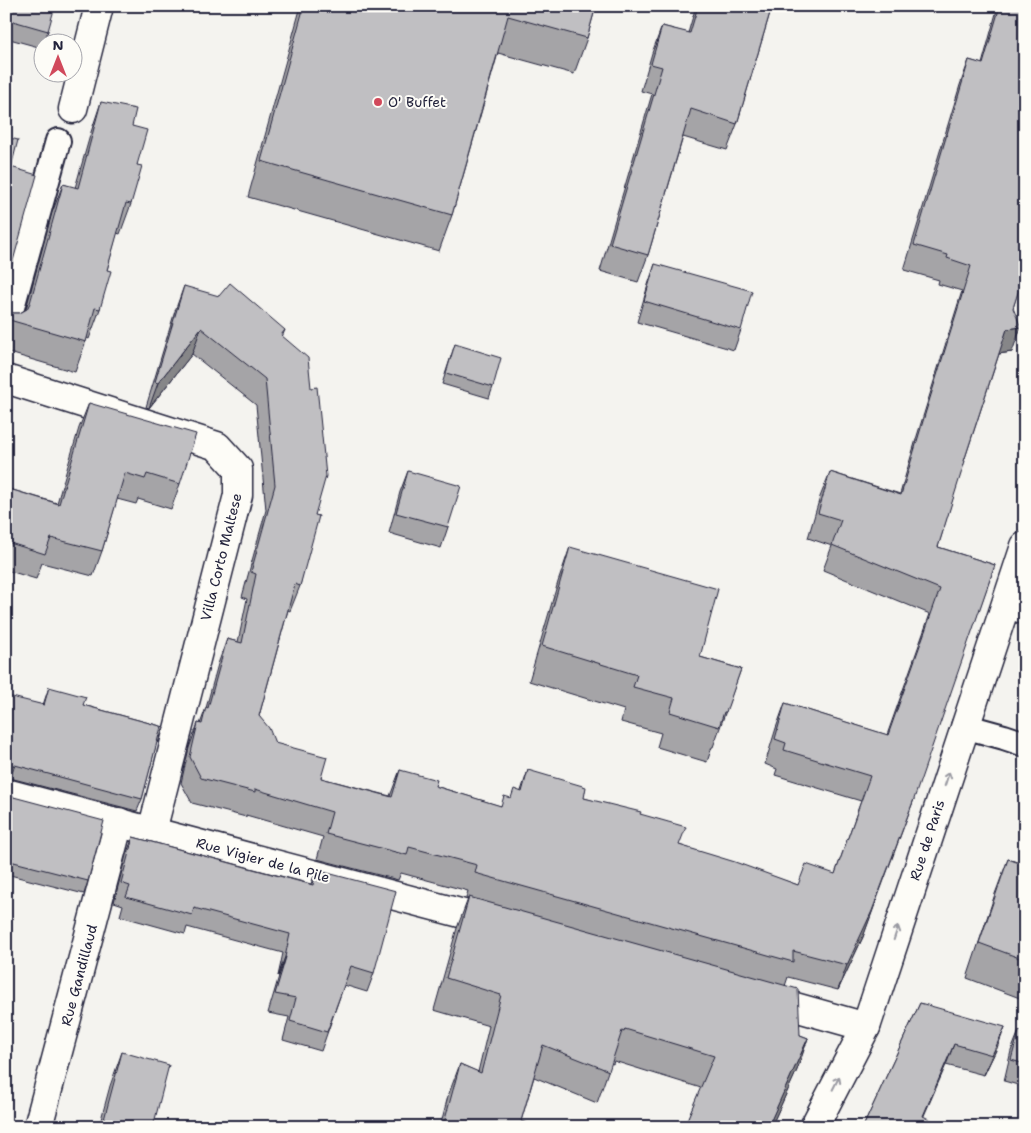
<svg xmlns="http://www.w3.org/2000/svg" width="1031" height="1133" font-family="'Shantell Sans',sans-serif">
  <style>
    .lines { fill: none; stroke-linecap: round; stroke-linejoin: round }
    .service-casing { stroke: #22223b; stroke-width: 28 }
    .minor-casing { stroke: #22223b; stroke-width: 31 }
    .tertiary-casing { stroke: #22223b; stroke-width: 31 }
    .service { stroke: #fdfcf7; stroke-width: 24 }
    .minor { stroke: #fdfcf7; stroke-width: 28 }
    .tertiary { stroke: #fdfcf7; stroke-width: 28 }
    .wall { fill: #a5a4a7; stroke: #22223b }
    .shaded-wall { fill: #868688; stroke: #22223b }
    .building { fill: #c0bfc2; stroke: #22223b }
    .oneway { stroke: #9a9aa2 }
    .poi-dot { fill: #d1495b; stroke: #fdfcf7; stroke-width: 2 }
    .labels { text-anchor: middle; dominant-baseline: central; stroke-width: 4; stroke-linejoin: round; paint-order: stroke }
    .poi-label { font-size: 14px; fill: #22223b; stroke: #fdfcf7; text-anchor: start }
    .street-label { font-size: 14px; fill: #22223b; stroke: #fdfcf7 }
  </style>
  <rect width="100%" height="100%" fill="#f4f3ef"/>
  <filter id="ink" filterUnits="userSpaceOnUse"><feTurbulence type="fractalNoise" baseFrequency=".02" numOctaves="2"/><feDisplacementMap in="SourceGraphic" scale="10" xChannelSelector="R" yChannelSelector="G"/><feConvolveMatrix kernelMatrix="1 2 1 2 8 2 1 2 1" color-interpolation-filters="sRGB"/></filter>
  <g filter="url(#ink)">
    <g class="lines">
      <defs>
        <g id="service">
          <polyline points="6,329 58,141"/>
          <polyline points="1005,605 1025,612"/>
          <polyline points="964,726 1004,737 1025,744"/>
        </g>
        <g id="minor">
          <polyline points="73,109 99,6"/>
          <polyline points="6,379 217,446 238,469 238,495 152,831"/>
          <polyline points="6,793 498,923"/>
          <polyline points="763,998 866,1027"/>
          <polyline points="38,1127 119,822"/>
        </g>
        <polyline id="tertiary" points="814,1127 866,1027 1025,546"/>
      </defs>
      <use href="#service" class="service-casing"/>
      <use href="#minor" class="minor-casing"/>
      <use href="#tertiary" class="tertiary-casing"/>
      <use href="#service" class="service"/>
      <use href="#minor" class="minor"/>
      <use href="#tertiary" class="tertiary"/>
    </g>
    <g class="wall">
      <polygon points="6,6 48,31 44,42 42,42 42,48 6,38"/>
      <polygon points="301,6 596,6 587,38 574,74 498,53 452,215 439,251 248,197"/>
      <polygon points="696,6 772,6 737,124 727,150 683,137 648,255 638,282 600,271 652,94 641,91 652,53 662,26 688,33"/>
      <polygon points="998,6 1025,6 1025,290 1019,289 1013,308 1012,352 999,354 964,461 938,547 995,565 863,937 838,990 788,977 785,986 800,1035 808,1038 797,1070 771,1127 684,1127 701,1088 614,1061 613,1064 611,1063 597,1103 534,1077 521,1121 537,1127 440,1127 448,1096 460,1064 478,1072 489,1026 434,1010 457,928 468,899 466,898 468,891 401,873 398,880 317,859 323,837 246,815 246,817 192,803 181,783 189,748 198,723 200,724 206,708 218,664 227,639 238,642 247,599 242,597 266,510 256,405 192,354 149,408 146,407 175,311 184,286 285,330 282,337 315,515 300,586 290,611 288,610 259,716 275,743 321,778 390,796 400,770 435,786 500,806 521,791 528,770 584,798 640,814 679,845 798,885 835,874 861,801 775,775 777,769 765,764 776,728 785,703 887,735 930,614 823,570 832,546 808,538 820,497 830,472 900,494 917,436 962,291 938,284 939,280 904,270 960,85 969,60 982,64"/>
      <polygon points="101,102 132,126 137,165 131,204 120,234 117,233 107,270 100,309 89,339 87,338 75,372 6,352 6,308 13,313 20,313 26,309 52,213 63,184 75,188 91,132"/>
      <polygon points="655,264 741,330 734,350 637,322 648,285"/>
      <polygon points="455,344 493,387 489,398 442,384"/>
      <polygon points="89,403 180,484 171,509 138,499 136,504 117,499 102,551 93,576 42,563 36,579 6,570 6,488 57,503 79,428"/>
      <polygon points="408,471 448,527 441,548 389,533 400,492"/>
      <polygon points="570,547 700,657 741,669 713,747 712,747 707,762 657,747 661,733 621,722 624,710 529,681 558,582"/>
      <polygon points="49,687 83,705 164,727 158,743 157,741 142,799 137,811 10,778 6,778 6,698 43,705"/>
      <polygon points="6,795 88,881 84,894 6,874"/>
      <polygon points="133,837 311,884 316,870 374,973 367,992 344,985 321,1051 283,1040 289,1017 268,1013 279,976 278,976 283,953 187,927 185,934 120,916 123,905 114,902 126,855"/>
      <polygon points="1008,859 1025,865 1025,1000 967,978 995,894"/>
      <polygon points="920,1003 997,1048 984,1075 946,1065 863,1127"/>
      <polygon points="1019,1031 1025,1032 1025,1087 1004,1081 1011,1051"/>
      <polygon points="122,1052 153,1127 99,1127 110,1086"/>
    </g>
    <g class="shaded-wall">
      <polygon points="1021,327 1012,352 998,354 1007,329"/>
      <polygon points="201,328 192,354 149,408 158,383"/>
      <polygon points="6,765 15,765 10,778 6,778"/>
      <polygon points="914,799 863,937 838,990 847,965"/>
      <polygon points="285,957 286,957 279,976 278,976"/>
      <polygon points="1005,1027 997,1048 984,1075 992,1055"/>
      <polygon points="808,1038 797,1070 771,1127 768,1127"/>
      <polygon points="954,1044 946,1065 919,1127 923,1116"/>
    </g>
    <g class="building">
      <polygon points="6,6 55,6 48,31 6,19"/>
      <polygon points="304,6 596,6 587,38 508,16 452,215 261,161"/>
      <polygon points="698,6 772,6 737,124 691,109 648,255 610,244 662,67 651,64 662,26 690,33"/>
      <polygon points="1000,6 1025,6 1025,271 1013,308 1021,327 1007,329 964,461 965,461 938,547 995,565 914,799 872,911 847,965 793,951 793,962 475,873 477,865 409,847 407,855 326,834 332,812 255,789 255,792 201,778 190,757 198,723 202,724 206,707 208,708 227,639 242,643 256,574 251,572 275,485 265,379 201,328 158,383 155,382 184,286 219,296 230,283 285,330 281,335 308,358 311,388 317,387 326,476 315,515 319,516 300,586 295,584 259,716 269,728 275,743 327,757 321,778 392,797 400,770 437,780 435,786 501,806 504,796 511,798 514,789 522,792 528,770 586,787 584,798 641,812 640,814 686,827 679,845 735,862 798,885 806,864 835,874 870,776 784,750 786,743 775,739 785,703 888,735 940,589 832,545 841,520 818,513 830,472 901,495 926,411 971,266 947,258 948,255 914,245 969,60 983,64"/>
      <polygon points="101,102 136,109 132,126 147,130 137,165 142,166 131,204 126,203 107,270 111,271 100,309 95,308 86,342 6,319 6,308 13,313 20,313 27,309 30,303 63,184 78,188"/>
      <polygon points="6,137 18,140 11,167 37,175 6,286"/>
      <polygon points="655,264 752,291 741,330 644,301"/>
      <polygon points="455,344 501,358 493,387 446,373"/>
      <polygon points="89,403 196,434 180,484 147,474 145,479 125,473 102,551 51,538 45,554 10,543 8,548 6,547 6,488 59,504"/>
      <polygon points="408,471 461,486 448,527 396,513"/>
      <polygon points="570,547 718,589 700,657 741,669 726,712 724,712 719,727 670,712 674,698 633,687 637,675 542,646"/>
      <polygon points="49,687 86,697 83,705 164,727 163,731 161,727 142,799 15,765 6,765 6,698 7,698 8,696 44,705"/>
      <polygon points="6,795 104,821 88,881 6,860"/>
      <polygon points="133,837 313,885 316,870 396,891 374,973 351,966 327,1032 290,1021 296,998 275,994 286,957 285,957 290,934 194,908 192,915 126,897 130,886 121,883"/>
      <polygon points="1008,859 1025,865 1025,960 979,943"/>
      <polygon points="469,897 798,989 800,1035 808,1038 768,1127 684,1127 714,1056 625,1029 624,1032 622,1031 609,1071 543,1045 521,1121 537,1127 443,1127 460,1064 481,1073 501,995 446,978"/>
      <polygon points="920,1003 1005,1027 992,1055 954,1044 923,1116 945,1127 863,1127"/>
      <polygon points="1019,1031 1025,1032 1025,1064 1011,1060"/>
      <polygon points="122,1052 169,1065 153,1127 102,1127"/>
    </g>
    <defs><path id="oneway-shaft" d="M-6 0H5M1.5-3L5.5 0L1.5 3" fill="none" stroke-width="1.6" stroke-linecap="round" stroke-linejoin="round" transform="scale(1.25)"/></defs>
    <g class="oneway">
      <use href="#oneway-shaft" transform="translate(947 779) rotate(-72)"/>
      <use href="#oneway-shaft" transform="translate(896 933) rotate(-72)"/>
      <use href="#oneway-shaft" transform="translate(836 1083) rotate(-63)"/>
    </g>
  </g>
  <circle class="poi-dot" cx="378" cy="102" r="5"/>
  <g class="labels">
    <g class="poi-label">
      <text x="388" y="102">O' Buffet</text>
    </g>
    <g class="street-label">
      <text transform="translate(221 557) rotate(-76)">Villa Corto Maltese</text>
      <text transform="translate(927 840) rotate(-72)">Rue de Paris</text>
      <text transform="translate(263 860) rotate(15)">Rue Vigier de la Pile</text>
      <text transform="translate(79 975) rotate(-75)">Rue Gandillaud</text>
    </g>
  </g>
  <rect width="1031" height="1133" fill="none" stroke="#fdfcf7" stroke-width="25"/>
  <rect x="12" y="12" width="1006" height="1108" fill="none" stroke="#22223b" stroke-width="2" filter="url(#ink)"/>
  <g transform="translate(58 58)"><circle r="24" fill="#fdfcf7" stroke="#a5a5ac"/>
  <path d="M0-4L9 19L0 12L-9 19Z" fill="#d1495b"/>
  <text y="-8" font-size="14" font-weight="bold" text-anchor="middle" fill="#22223b">N</text>
  </g>
</svg>
